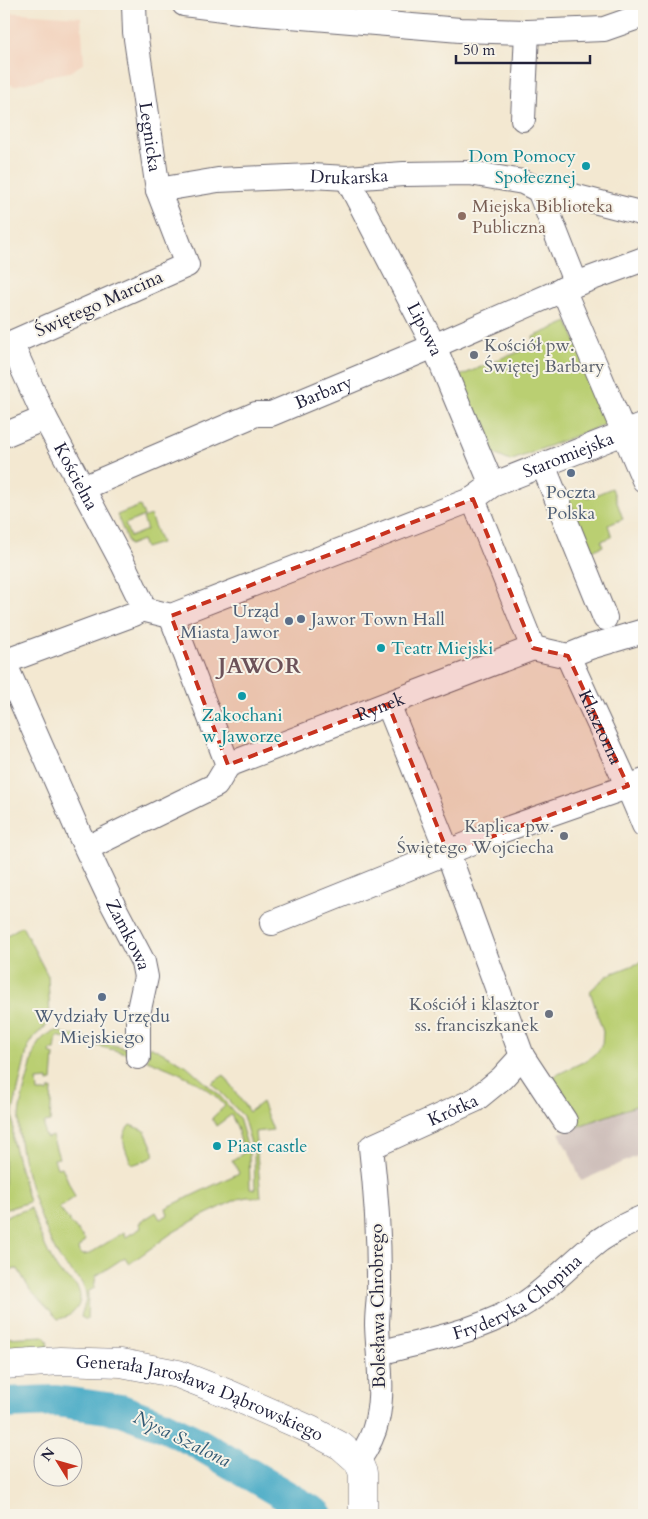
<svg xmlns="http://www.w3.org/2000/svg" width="648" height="1519" font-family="Cardo,serif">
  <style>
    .built { fill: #f3d4bf }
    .industrial { fill: #cfc0bb }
    .green { fill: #bacf72; stroke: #6e7856 }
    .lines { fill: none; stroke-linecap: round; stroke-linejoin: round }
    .river { stroke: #46aac6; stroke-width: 32 }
    .minor-casing { stroke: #6b6770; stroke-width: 26 }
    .major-casing { stroke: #6b6770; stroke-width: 29 }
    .minor { stroke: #fff; stroke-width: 24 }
    .major { stroke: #fff; stroke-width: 28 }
    .marked { fill: #c8321e; fill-opacity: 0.2; stroke: #c8321e; stroke-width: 4; stroke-dasharray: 10 6; stroke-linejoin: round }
    .culture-dot { fill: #0f9aa8; stroke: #f7f3e8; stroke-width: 2 }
    .education-dot { fill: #8d6e63; stroke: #f7f3e8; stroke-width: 2 }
    .worship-dot { fill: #6b7280; stroke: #f7f3e8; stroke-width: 2 }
    .service-dot { fill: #5c6f8a; stroke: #f7f3e8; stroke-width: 2 }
    .labels { text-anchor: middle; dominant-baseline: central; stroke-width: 4; stroke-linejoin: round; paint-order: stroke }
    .street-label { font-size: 18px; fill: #22223b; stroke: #f7f3e8 }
    .culture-label { font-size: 18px; fill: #0d838f; stroke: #f7f3e8; text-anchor: start }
    .education-label { font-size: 18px; fill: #785e54; stroke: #f7f3e8; text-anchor: start }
    .worship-label { font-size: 18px; fill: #5b616d; stroke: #f7f3e8; text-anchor: end }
    .service-label { font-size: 18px; fill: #4e5e75; stroke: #f7f3e8 }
    .water-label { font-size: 19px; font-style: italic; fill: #305873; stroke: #f7f3e8 }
    .district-label { font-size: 22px; font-weight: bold; letter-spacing: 1px; fill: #6c5259; stroke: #f7f3e8 }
  </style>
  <rect width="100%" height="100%" fill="#f7f3e8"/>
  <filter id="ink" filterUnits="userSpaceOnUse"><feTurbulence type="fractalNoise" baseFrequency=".02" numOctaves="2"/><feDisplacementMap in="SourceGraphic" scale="10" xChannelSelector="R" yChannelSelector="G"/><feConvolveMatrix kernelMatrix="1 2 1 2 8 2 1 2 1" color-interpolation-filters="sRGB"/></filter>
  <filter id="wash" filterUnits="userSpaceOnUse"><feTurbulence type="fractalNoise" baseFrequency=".0096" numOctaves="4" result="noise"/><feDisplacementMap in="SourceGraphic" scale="20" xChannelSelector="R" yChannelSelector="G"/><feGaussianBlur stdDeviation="1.12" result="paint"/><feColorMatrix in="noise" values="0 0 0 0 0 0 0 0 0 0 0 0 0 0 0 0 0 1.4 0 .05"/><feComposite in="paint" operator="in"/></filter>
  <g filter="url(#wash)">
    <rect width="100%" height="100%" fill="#f3e8d1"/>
    <polygon class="built" points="4,12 81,17 84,63 70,72 43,77 43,79 13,86 12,84 4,87"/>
    <polygon class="industrial" points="644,1103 644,1153 581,1181 568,1149 567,1149 559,1133"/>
    <g class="green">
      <polygon points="568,322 609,423 510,461 492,453 460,376 509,355 509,356 536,345 533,337"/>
      <polygon points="612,488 623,519 608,525 612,537 601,541 603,546 590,552 564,499 584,491 588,498"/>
      <polygon points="140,506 144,516 125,524 130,537 147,530 143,518 150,515 161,543 145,548 142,540 129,545 117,515"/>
      <polygon points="22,926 48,976 50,1018 45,1027 35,1036 28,1047 13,1111 13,1143 29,1202 4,1210 4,937"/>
      <polygon points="644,961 644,1103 570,1129 540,1083 587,1060 598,1051 602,1044 603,1032 590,991 608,975"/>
      <path d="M56 1031 133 1050 130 1054 57 1036 55 1050H51L50 1053 54 1055 52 1081 48 1082V1079L37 1080 38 1092H48L49 1089H52L50 1122 44 1123V1134L47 1138 52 1136 59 1158 54 1159 57 1168 62 1167 75 1197 59 1208 85 1240 78 1249 79 1252 83 1255 89 1254 124 1232 126 1237 141 1228 139 1223 156 1212 160 1219 168 1215 166 1208 239 1173 232 1160 244 1153 237 1127 231 1115 216 1126 212 1118 225 1106C204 1082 176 1071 147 1060L150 1046 187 1066 219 1095 239 1118 249 1152 250 1188 255 1189 254 1154 243 1116 212 1083 224 1075 249 1112 262 1102 273 1130 255 1132 261 1197H247L238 1199 198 1218 172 1233 129 1264 125 1257 96 1276 94 1288 88 1292 87 1320 81 1317C82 1311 85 1305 86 1299 88 1280 66 1271 58 1256 41 1224 16 1153 19 1118 20 1102 25 1088 29 1073 34 1054 34 1038 56 1031Z"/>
      <path d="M130 1125 145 1131 154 1151V1154L151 1158 135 1164 131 1163C126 1150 118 1137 130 1125Z"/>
      <path d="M31 1208C37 1226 43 1243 52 1260 54 1264 57 1269 60 1273 66 1278 75 1282 78 1289 85 1304 73 1317 58 1319L30 1290 18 1269 4 1270V1250L5 1248 4 1243V1217Z"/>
      <polygon points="43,1336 47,1340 48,1347 4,1350 4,1338"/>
    </g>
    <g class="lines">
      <polyline class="river" points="4,1403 56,1401 121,1410 164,1426 194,1441 318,1515"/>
    </g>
  </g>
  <g filter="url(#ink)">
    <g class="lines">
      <defs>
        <g id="minor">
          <path id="s1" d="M134 4 135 32 158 190 187 265 11 343 45 418 123 564 140 599 142 609"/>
          <polyline points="184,4 254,13 460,30 527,32 604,29 644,15"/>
          <polyline points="523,119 527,32"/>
          <path id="s2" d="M347 178 434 346 492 485"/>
          <path id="s3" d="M158 190 218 180 311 176 347 178 404 174 470 173 523 182 539 190"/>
          <polyline points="576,284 539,190 562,193 644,214"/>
          <polyline points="563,289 644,480"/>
          <polyline points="4,435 45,418"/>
          <polyline points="543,465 605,618"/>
          <path id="s4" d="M83 488 256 414H271L434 346 576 284 644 259"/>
          <polyline points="142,609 171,616 473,499"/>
          <polyline points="171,616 228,765"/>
          <path id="s5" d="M568 656 533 648 473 499 492 485 644 425"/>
          <path id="s6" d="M568 656C593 713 621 768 644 825"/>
          <polyline points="568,656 590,647 644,631"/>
          <path id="s7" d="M4 662 79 833 112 903 143 962 146 977 138 1014V1057"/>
          <polyline points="4,662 134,614 142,609"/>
          <polyline points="388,704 448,853 522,1056 565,1121"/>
          <path id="s8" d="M87 848 216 785 228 765 533 648"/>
          <polyline points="272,923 498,832 644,781"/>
          <path id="s9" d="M379 1353C428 1340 483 1331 527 1302 553 1284 575 1259 600 1240 613 1231 629 1223 644 1217"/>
          <path id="s10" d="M358 1461C367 1448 374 1435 377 1420 384 1390 378 1356 377 1325 377 1310 380 1295 379 1280 379 1235 376 1191 371 1147L475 1100 502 1078 522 1056"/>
        </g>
        <g id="major">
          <path id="s11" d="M4 1365 60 1361 121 1363 178 1374 229 1394 311 1430 341 1446 358 1461 363 1473V1515"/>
        </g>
      </defs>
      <use href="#minor" class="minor-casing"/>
      <use href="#major" class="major-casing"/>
      <use href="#minor" class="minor"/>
      <use href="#major" class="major"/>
    </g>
  </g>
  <path class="marked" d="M473 499 533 648 568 656 628 786 448 853 388 704 228 765 171 616Z"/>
  <g class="culture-dot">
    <circle cx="586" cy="166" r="5"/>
    <circle cx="381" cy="648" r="5"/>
    <circle cx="242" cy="696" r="5"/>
    <circle cx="217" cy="1146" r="5"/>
  </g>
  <circle class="education-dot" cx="462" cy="216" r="5"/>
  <g class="worship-dot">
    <circle cx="474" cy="355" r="5"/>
    <circle cx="564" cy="836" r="5"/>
    <circle cx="549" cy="1014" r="5"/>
  </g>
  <g class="service-dot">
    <circle cx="571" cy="473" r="5"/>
    <circle cx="301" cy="619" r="5"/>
    <circle cx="289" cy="621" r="5"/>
    <circle cx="102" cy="997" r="5"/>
  </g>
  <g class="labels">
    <g class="street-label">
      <text stroke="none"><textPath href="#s1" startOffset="134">Legnicka</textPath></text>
      <text stroke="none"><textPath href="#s3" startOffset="192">Drukarska</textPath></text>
      <text transform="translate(99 304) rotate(-24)">Świętego Marcina</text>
      <text stroke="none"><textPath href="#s2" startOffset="170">Lipowa</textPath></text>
      <text stroke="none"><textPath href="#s4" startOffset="260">Barbary</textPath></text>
      <text stroke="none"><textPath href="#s5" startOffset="302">Staromiejska</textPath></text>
      <text stroke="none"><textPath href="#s1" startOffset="609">Kościelna</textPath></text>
      <text stroke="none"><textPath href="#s8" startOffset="330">Rynek</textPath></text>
      <text stroke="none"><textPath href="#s6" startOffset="78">Klasztorna</textPath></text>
      <text stroke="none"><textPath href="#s7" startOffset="300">Zamkowa</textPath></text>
      <text stroke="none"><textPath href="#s10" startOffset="409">Krótka</textPath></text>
      <text stroke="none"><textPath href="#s9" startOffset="151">Fryderyka Chopina</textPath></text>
      <text transform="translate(378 1306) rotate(-91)">Bolesława Chrobrego</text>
      <text stroke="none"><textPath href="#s11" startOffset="202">Generała Jarosława Dąbrowskiego</textPath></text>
    </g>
    <g class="culture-label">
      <text x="576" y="156" text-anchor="end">Dom Pomocy<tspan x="576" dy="21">Społecznej</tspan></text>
      <text x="391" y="648">Teatr Miejski</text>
      <text x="242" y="715" text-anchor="middle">Zakochani<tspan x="242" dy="21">w Jaworze</tspan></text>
      <text x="227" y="1146">Piast castle</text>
    </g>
    <g class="education-label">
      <text x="472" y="206">Miejska Biblioteka<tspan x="472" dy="21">Publiczna</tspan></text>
    </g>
    <g class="worship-label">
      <text x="484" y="345" text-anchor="start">Kościół pw.<tspan x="484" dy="21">Świętej Barbary</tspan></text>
      <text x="554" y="826">Kaplica pw.<tspan x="554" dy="21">Świętego Wojciecha</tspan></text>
      <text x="539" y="1004">Kościół i klasztor<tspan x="539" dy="21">ss. franciszkanek</tspan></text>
    </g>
    <g class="service-label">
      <text x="571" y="492">Poczta<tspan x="571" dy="21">Polska</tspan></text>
      <text x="279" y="611" text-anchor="end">Urząd<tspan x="279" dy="21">Miasta Jawor</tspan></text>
      <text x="311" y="619" text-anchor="start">Jawor Town Hall</text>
      <text x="102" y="1016">Wydziały Urzędu<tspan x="102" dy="21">Miejskiego</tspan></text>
    </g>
    <g class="water-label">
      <text transform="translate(182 1439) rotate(26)">Nysa Szalona</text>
    </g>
    <g class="district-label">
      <text x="260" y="666">JAWOR</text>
    </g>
  </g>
  <rect width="648" height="1519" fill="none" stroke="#f7f3e8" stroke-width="20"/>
  <g transform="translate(58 1462) rotate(307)"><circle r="24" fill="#f7f3e8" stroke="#a29fa3"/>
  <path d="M0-4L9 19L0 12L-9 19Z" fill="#c8321e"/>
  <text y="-8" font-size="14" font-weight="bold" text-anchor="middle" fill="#22223b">N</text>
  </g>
  <path d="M456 55v8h134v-8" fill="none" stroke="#22223b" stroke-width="2.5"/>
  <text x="463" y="55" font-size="15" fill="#22223b" stroke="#f7f3e8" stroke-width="4" paint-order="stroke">50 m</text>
</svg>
